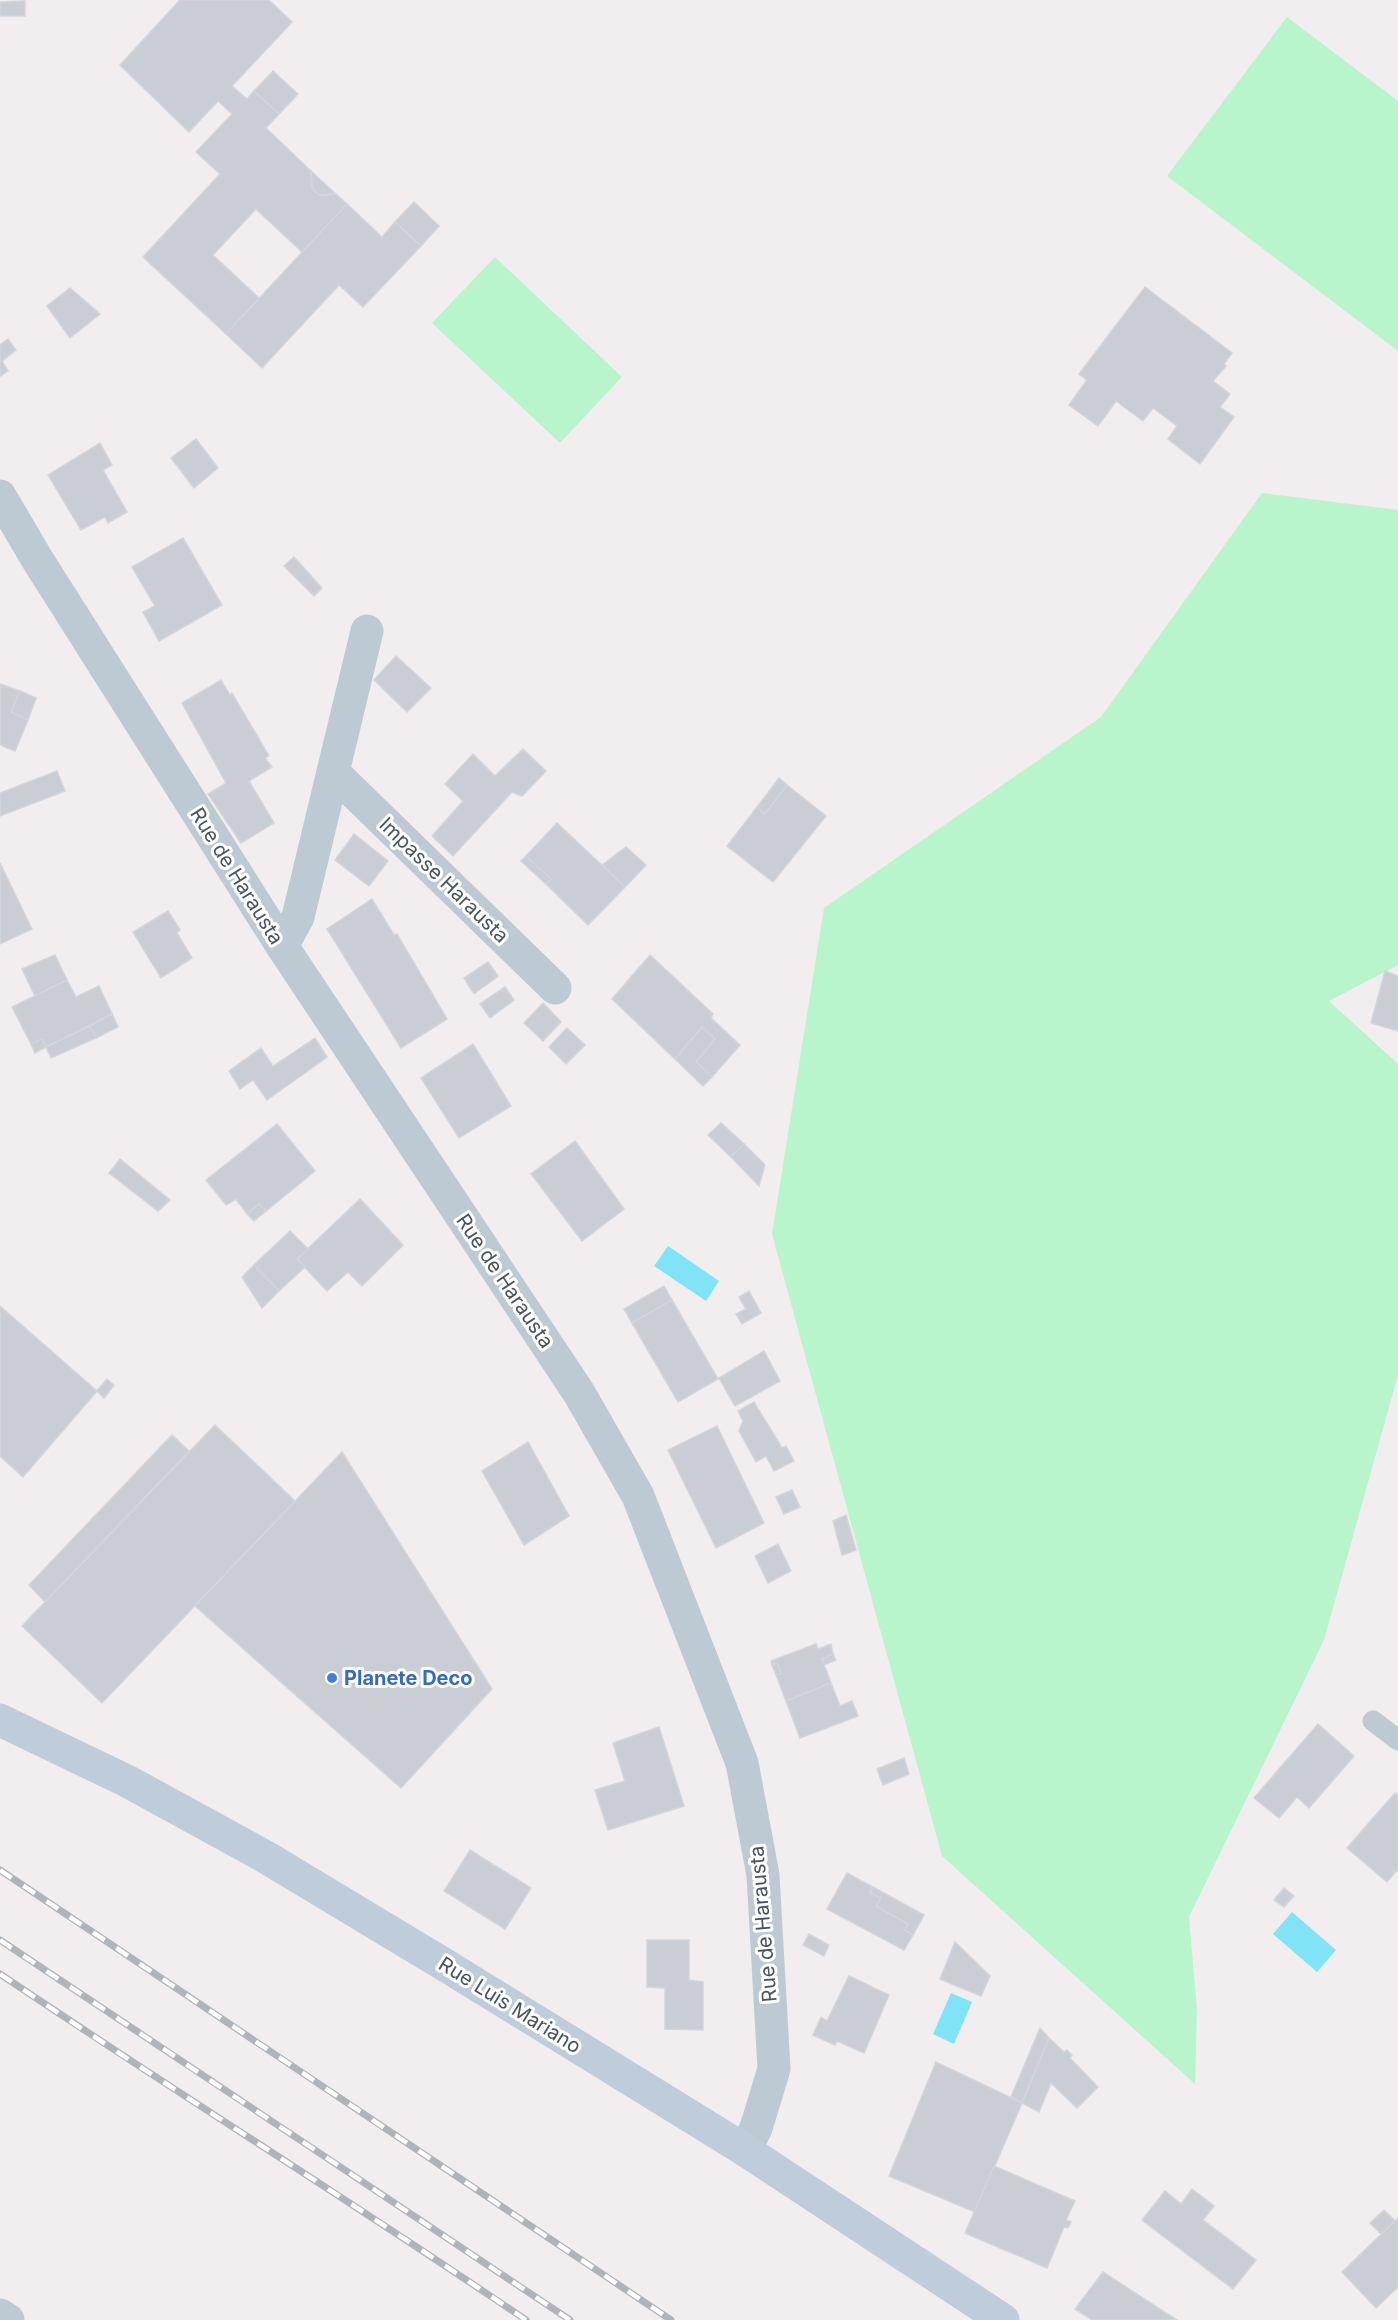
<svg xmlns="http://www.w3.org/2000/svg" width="1398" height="2320" font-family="Inter,sans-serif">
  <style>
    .green { fill: #b8f4cc }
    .water { fill: #80e4f6 }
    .building { fill: #caced4; stroke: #d2d5db; stroke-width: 1.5 }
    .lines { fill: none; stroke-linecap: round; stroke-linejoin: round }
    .lane { stroke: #becad3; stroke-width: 21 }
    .street { stroke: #becad3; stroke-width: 33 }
    .secondary { stroke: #bfcdda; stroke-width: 33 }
    .rail-casing { stroke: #b0b4ba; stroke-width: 7 }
    .rail { stroke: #fff; stroke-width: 4.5; stroke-dasharray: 14; stroke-linecap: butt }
    .shop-dot { fill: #3f7fe0; stroke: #fff; stroke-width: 2 }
    .labels { text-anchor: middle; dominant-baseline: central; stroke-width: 6; stroke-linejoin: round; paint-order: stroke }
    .street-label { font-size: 20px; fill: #45545f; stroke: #fff }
    .shop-label { font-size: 20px; font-weight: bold; fill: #366cbe; stroke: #fff; text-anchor: start }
  </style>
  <rect width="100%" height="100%" fill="#f2eeef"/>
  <g class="green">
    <polygon points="1287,17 1398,101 1398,351 1167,176"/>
    <polygon points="495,257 622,377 560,443 432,323"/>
    <polygon points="1262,493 1398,510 1398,965 1329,1001 1398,1064 1398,1375 1324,1640 1189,1917 1197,2011 1195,2084 942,1856 772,1234 824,908 1101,717"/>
  </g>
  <g class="water">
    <polygon points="668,1246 719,1281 706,1301 654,1266"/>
    <polygon points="1292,1912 1336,1950 1317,1972 1273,1934"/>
    <polygon points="951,1993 972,2002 954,2044 933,2034"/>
  </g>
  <g class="building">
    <polygon points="180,0 269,0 292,22 232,86 247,99 254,91 279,114 266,128 311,171 312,188 319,195 336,194 347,204 302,252 256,209 213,255 259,298 226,334 143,257 220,174 196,152 232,114 218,101 189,132 120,65"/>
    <polygon points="25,1 25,16 0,16 0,2"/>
    <polygon points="273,71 298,94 279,114 254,91"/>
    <polygon points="311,171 336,194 319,195 312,188"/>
    <polygon points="414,202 439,226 421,246 395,222"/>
    <polygon points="347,204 382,237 395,222 421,246 363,307 339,285 262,368 226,334"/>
    <polygon points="1145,287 1232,353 1224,364 1226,366 1213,381 1230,394 1220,407 1234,417 1200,464 1168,439 1177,426 1153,408 1143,421 1116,401 1098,426 1069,405 1087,380 1079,374"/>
    <polygon points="70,288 100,314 70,338 47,306"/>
    <polygon points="8,339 16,350 2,361 8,371 0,376 0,345"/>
    <polygon points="196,439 218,468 194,488 171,458"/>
    <polygon points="100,443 112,465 103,470 127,512 108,523 105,517 81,530 48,475"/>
    <polygon points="183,538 222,605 159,641 143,612 155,606 132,567"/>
    <polygon points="294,557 322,588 314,596 284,566"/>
    <polygon points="396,656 431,688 407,712 374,680"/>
    <polygon points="221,680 230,695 232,693 269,756 265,758 272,767 249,781 274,823 241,843 208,794 226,783 182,703"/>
    <polygon points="0,684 20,691 11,712 28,720 15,751 0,745"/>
    <polygon points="20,691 36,698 28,720 11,712"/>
    <polygon points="523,749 546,771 522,796 512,792 453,856 432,836 463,801 445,784 473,754 495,776"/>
    <polygon points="57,771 65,791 0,816 0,793"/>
    <polygon points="779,778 787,785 765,814 757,807"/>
    <polygon points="787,785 826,816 773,882 727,846 757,807 765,814"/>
    <polygon points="557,823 625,887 588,925 546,884 551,879 526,856"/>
    <polygon points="354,834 388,861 369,886 335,860"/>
    <polygon points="626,847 646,865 625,887 602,865"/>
    <polygon points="526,856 551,879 546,884 521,861"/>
    <polygon points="0,863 32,929 0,944"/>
    <polygon points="372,899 394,935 397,934 447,1019 401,1048 327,929"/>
    <polygon points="168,911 180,930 177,933 192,958 161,978 133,932"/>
    <polygon points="55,955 67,980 35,996 22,969"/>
    <polygon points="650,955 713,1014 711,1018 740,1045 712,1077 696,1062 715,1039 702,1027 675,1059 612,999"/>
    <polygon points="488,962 498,976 474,994 464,978"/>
    <polygon points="1385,971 1398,976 1398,1031 1371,1023"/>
    <polygon points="67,980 76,997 99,986 112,1014 46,1047 42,1039 31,1044 12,1007"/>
    <polygon points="505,987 514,1000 490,1018 480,1004"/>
    <polygon points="543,1003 561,1022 543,1041 524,1023"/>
    <polygon points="112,1014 118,1027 96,1038 90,1026"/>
    <polygon points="90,1026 96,1038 51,1058 46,1047"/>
    <polygon points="702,1027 715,1039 696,1062 712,1077 703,1086 675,1059"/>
    <polygon points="567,1028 585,1045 566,1064 549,1047"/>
    <polygon points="315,1038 327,1057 267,1100 253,1080 240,1089 229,1071 261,1048 273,1066"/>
    <polygon points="42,1039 46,1047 35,1053 31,1044"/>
    <polygon points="473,1044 511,1106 459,1138 421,1078"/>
    <polygon points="721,1123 744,1144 731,1157 708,1135"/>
    <polygon points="277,1124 315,1171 266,1211 259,1204 247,1214 236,1199 226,1205 206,1180"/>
    <polygon points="575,1141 624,1209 582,1241 531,1174"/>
    <polygon points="744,1144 765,1165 759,1186 731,1157"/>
    <polygon points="120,1159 170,1200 158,1211 109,1173"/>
    <polygon points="360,1199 403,1245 362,1286 348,1272 327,1291 297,1259"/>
    <polygon points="259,1204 266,1211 254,1221 247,1214"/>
    <polygon points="290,1231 308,1249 297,1259 305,1267 279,1291 254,1265"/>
    <polygon points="254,1265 279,1291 262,1308 242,1277"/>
    <polygon points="664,1286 672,1300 632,1323 624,1309"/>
    <polygon points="749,1291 761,1313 742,1324 736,1314 746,1309 739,1297"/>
    <polygon points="672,1300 718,1379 678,1402 632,1323"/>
    <polygon points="0,1306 97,1391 23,1477 0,1456"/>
    <polygon points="764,1351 780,1381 735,1406 719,1378"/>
    <polygon points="107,1379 114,1385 104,1398 97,1391"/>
    <polygon points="754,1402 782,1448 786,1446 794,1461 774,1471 766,1456 756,1462 739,1431 743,1421 738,1411"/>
    <polygon points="215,1425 295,1501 102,1703 22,1626"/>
    <polygon points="717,1426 764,1523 716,1548 668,1450"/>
    <polygon points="172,1435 189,1451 45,1602 29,1585"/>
    <polygon points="528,1442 569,1516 524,1545 482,1471"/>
    <polygon points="342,1452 492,1689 401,1788 195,1606"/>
    <polygon points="792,1490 800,1507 784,1514 776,1497"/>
    <polygon points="846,1515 856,1550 842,1555 833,1521"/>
    <polygon points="778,1544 791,1571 768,1583 755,1556"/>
    <polygon points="816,1644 818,1649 831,1644 833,1654 822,1659 831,1683 786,1701 776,1675 781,1673 777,1663 772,1665 771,1661"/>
    <polygon points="833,1654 836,1660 824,1665 822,1659"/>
    <polygon points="777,1663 781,1673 776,1675 772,1665"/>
    <polygon points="831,1683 840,1706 852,1701 858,1716 800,1738 786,1701"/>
    <polygon points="1318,1724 1354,1756 1309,1808 1297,1797 1279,1818 1254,1798"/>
    <polygon points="659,1727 684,1806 608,1830 595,1790 625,1781 613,1743"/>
    <polygon points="904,1758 909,1774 883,1785 877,1769"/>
    <polygon points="1395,1793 1398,1795 1398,1869 1387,1882 1347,1848"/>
    <polygon points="470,1850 531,1888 505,1929 444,1891"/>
    <polygon points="847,1873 873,1887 870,1893 881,1898 876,1906 908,1924 905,1930 913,1935 904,1950 827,1909"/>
    <polygon points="873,1887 924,1915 913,1935 905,1930 908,1924 876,1906 881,1898 870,1893"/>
    <polygon points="1284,1888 1294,1896 1284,1907 1274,1900"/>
    <polygon points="809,1934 829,1945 824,1956 803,1945"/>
    <polygon points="647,1940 689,1940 689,1980 703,1982 703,2030 665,2029 665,1988 647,1987"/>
    <polygon points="955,1942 990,1976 981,1996 940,1979"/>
    <polygon points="849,1976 889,1995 864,2053 837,2041 835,2045 813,2035 821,2017 827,2021"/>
    <polygon points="1040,2028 1049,2038 1022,2103 1011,2097"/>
    <polygon points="1049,2038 1064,2052 1067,2050 1072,2055 1070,2058 1098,2087 1077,2108 1051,2083 1039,2112 1022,2103"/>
    <polygon points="936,2062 1022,2103 975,2212 889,2176"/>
    <polygon points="994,2166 1075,2201 1066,2220 1071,2222 1068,2228 1064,2227 1047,2268 965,2233"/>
    <polygon points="1192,2189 1214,2206 1203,2220 1256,2260 1233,2289 1142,2220 1165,2191 1181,2204"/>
    <polygon points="1384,2210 1395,2221 1381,2234 1370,2223"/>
    <polygon points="1398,2218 1398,2287 1376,2308 1342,2272"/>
    <polygon points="1103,2272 1177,2320 1092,2320 1075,2309"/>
  </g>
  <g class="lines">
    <polyline class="lane" points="1373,1721 1398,1740"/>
    <g class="street">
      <polyline points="0,496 37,559 282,946 579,1393 638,1496 742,1763 763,1875 774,2069 756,2128 745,2150"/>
      <polyline points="333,772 555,988"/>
      <polyline points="282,946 298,917 367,631"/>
      <polyline points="0,2315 8,2320"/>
    </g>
    <polyline class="secondary" points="0,1720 127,1781 264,1856 450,1968 745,2150 1003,2320"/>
    <defs>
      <g id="rail">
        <polyline points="0,1870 671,2320"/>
        <polyline points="0,1940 570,2320"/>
        <path d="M0 1974C174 2091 352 2202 526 2320"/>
      </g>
    </defs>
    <use href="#rail" class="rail-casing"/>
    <use href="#rail" class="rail"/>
  </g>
  <circle class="shop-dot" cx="332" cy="1678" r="6"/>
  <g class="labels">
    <g class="street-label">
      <text transform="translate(237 876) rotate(58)">Rue de Harausta</text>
      <text transform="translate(444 880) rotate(44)">Impasse Harausta</text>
      <text transform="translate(505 1281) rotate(56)">Rue de Harausta</text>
      <text transform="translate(763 1924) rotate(-95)">Rue de Harausta</text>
      <text transform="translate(510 2005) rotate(32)">Rue Luis Mariano</text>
    </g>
    <g class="shop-label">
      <text x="344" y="1678">Planete Deco</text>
    </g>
  </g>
</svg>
